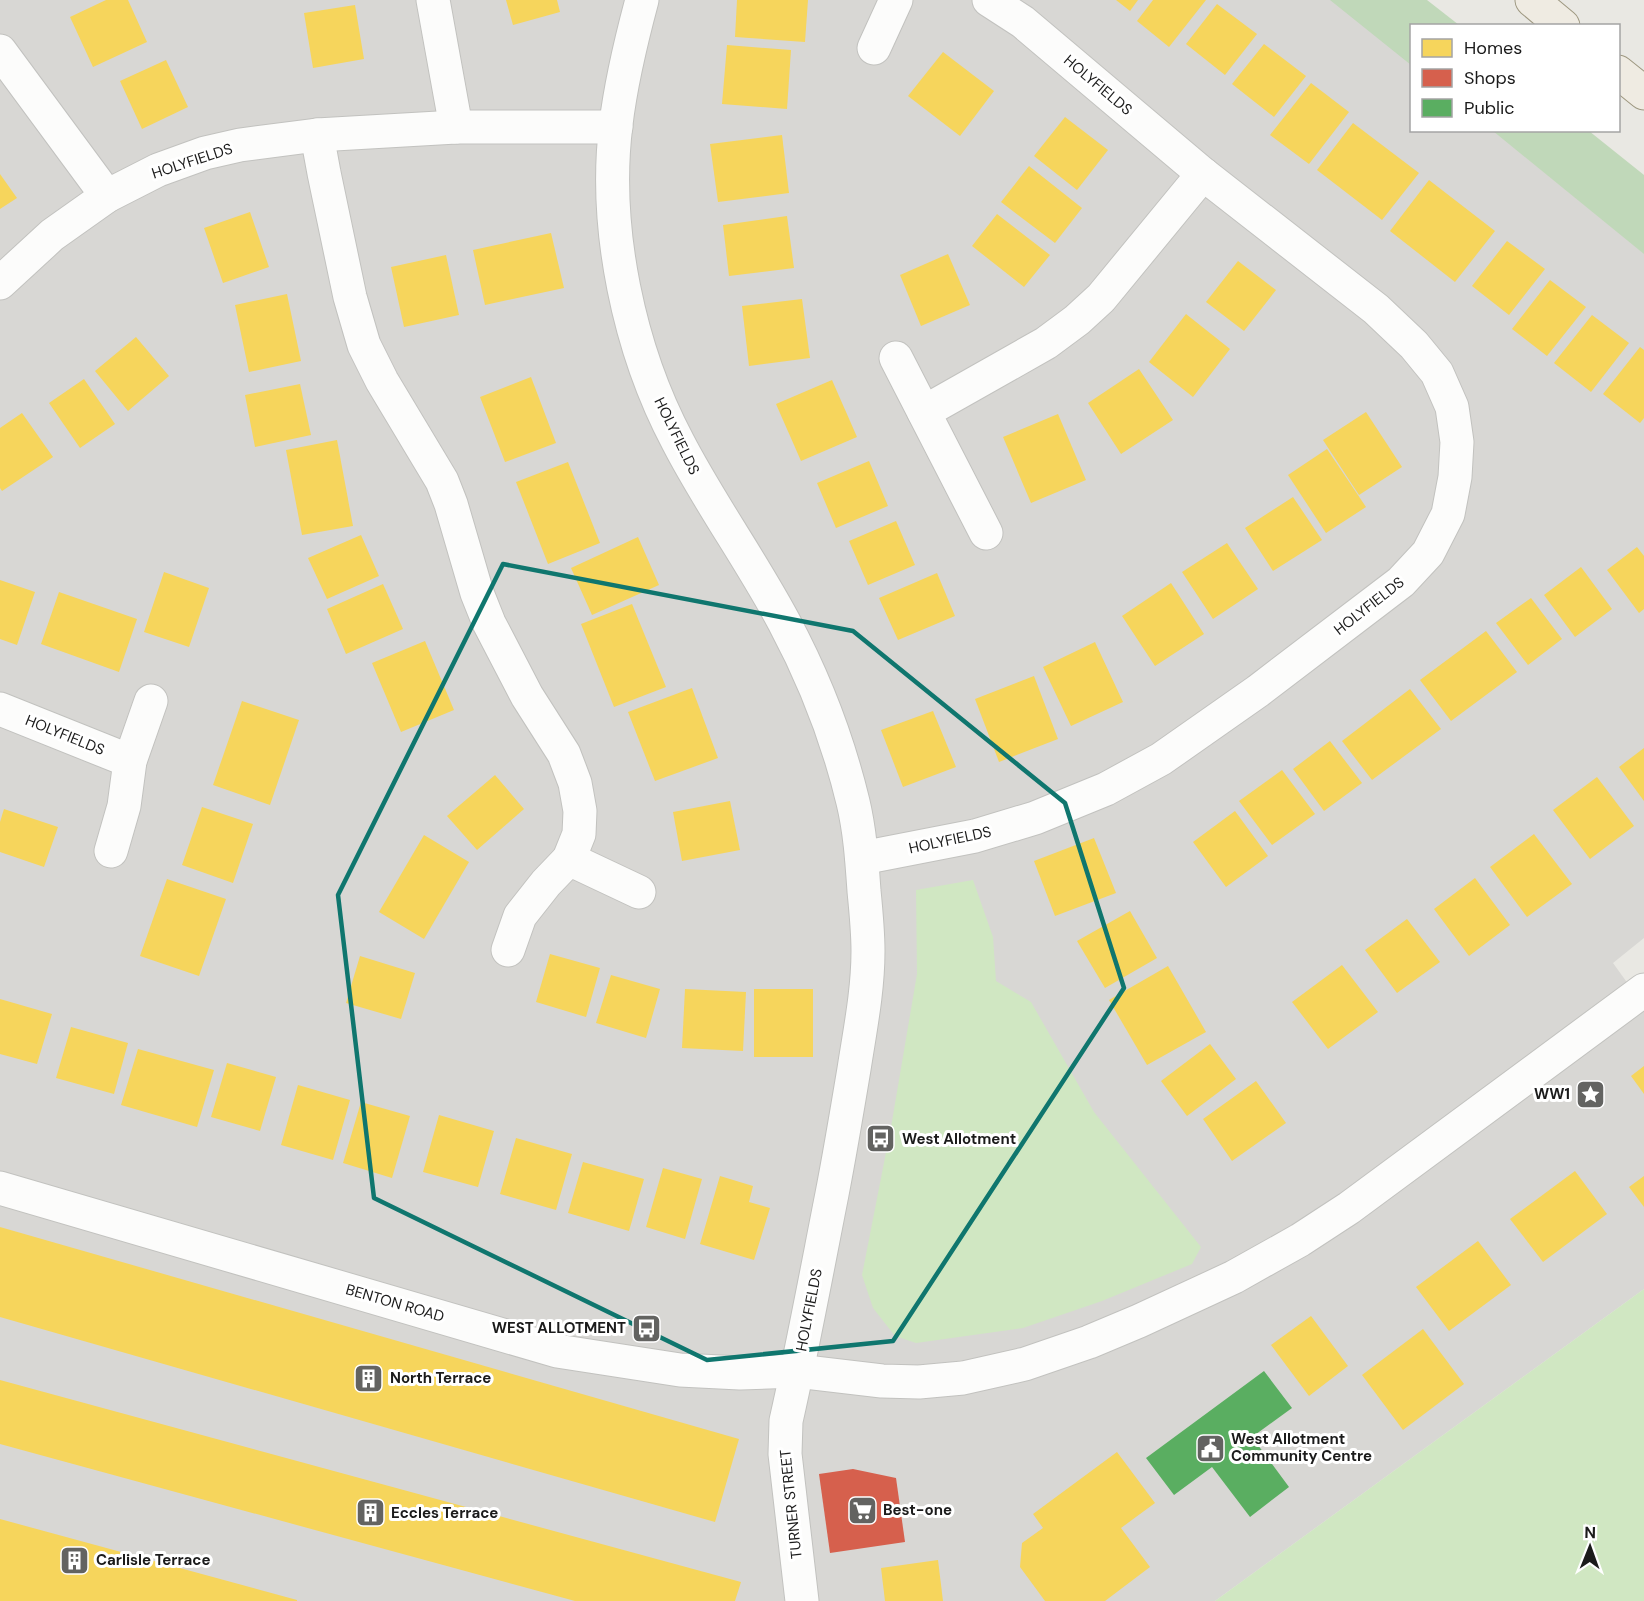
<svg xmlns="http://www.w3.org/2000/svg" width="1644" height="1601" font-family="'DM Sans',sans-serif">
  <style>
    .residential { fill: #d8d7d4 }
    .grass { fill: #d0e7c2 }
    .forest { fill: #c0d8b9 }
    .homes { fill: #f6d55c }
    .shops { fill: #d6604d }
    .public { fill: #5aae61 }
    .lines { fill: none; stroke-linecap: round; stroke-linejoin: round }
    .street-casing { stroke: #c2c2bf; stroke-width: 35 }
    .primary-casing { stroke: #9e9881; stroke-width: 35 }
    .street { stroke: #fcfcfb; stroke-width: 33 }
    .primary { stroke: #efebe2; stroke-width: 33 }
    .marked { fill: none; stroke: #0f766e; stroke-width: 4.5; stroke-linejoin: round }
    .labels { text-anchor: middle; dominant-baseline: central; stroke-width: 6; stroke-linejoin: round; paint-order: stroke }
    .street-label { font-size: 15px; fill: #1b1b1b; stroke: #fff }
    .poi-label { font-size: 15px; font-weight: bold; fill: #1b1b1b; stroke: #fff; text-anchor: start }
  </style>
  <rect width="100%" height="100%" fill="#e9e8e3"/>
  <polygon class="residential" points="0,0 1383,0 1412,26 1412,130 1541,131 1644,223 1644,938 1613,963 1644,1006 1644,1289 1215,1601 0,1601"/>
  <g class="grass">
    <polygon points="973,880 993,937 996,981 1031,1002 1094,1112 1201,1247 1192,1264 1102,1301 1023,1328 916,1343 895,1336 873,1308 862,1275 891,1127 917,974 916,890"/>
    <polygon points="1644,1289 1644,1601 1215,1601"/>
  </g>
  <g class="forest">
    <polygon points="1330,0 1427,0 1459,25 1412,26 1411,65"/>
    <polygon points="1493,131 1589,131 1644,175 1644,254"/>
  </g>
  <g class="homes">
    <polygon points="106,0 128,0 147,42 93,67 70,17"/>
    <polygon points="506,0 557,0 560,12 513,25"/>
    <polygon points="737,0 808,0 805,42 735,37"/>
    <polygon points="1116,0 1138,0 1130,11"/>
    <polygon points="1153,0 1206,0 1169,47 1137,21"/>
    <polygon points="1217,4 1257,34 1225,75 1186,44"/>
    <polygon points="355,5 364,59 313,68 304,13"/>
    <polygon points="1264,44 1306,76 1274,117 1232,84"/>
    <polygon points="727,45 791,50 787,109 722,104"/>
    <polygon points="943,52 994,91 960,136 908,96"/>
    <polygon points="166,60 188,107 142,129 120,81"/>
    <polygon points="1311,83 1349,112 1309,164 1270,135"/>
    <polygon points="1065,117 1108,150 1077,190 1034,156"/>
    <polygon points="1353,123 1419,173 1382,220 1317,170"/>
    <polygon points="782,135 789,193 718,202 710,144"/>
    <polygon points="1029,166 1082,208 1055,243 1001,202"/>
    <polygon points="0,174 17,198 0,209"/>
    <polygon points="1429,180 1495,231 1455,282 1390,231"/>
    <polygon points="250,212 269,267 223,283 204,228"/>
    <polygon points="997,214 1050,255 1024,287 972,246"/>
    <polygon points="787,216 794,268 729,276 723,225"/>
    <polygon points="551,233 564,288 485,305 473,250"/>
    <polygon points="1507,241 1545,269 1509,315 1472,286"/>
    <polygon points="948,254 970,305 921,326 900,275"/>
    <polygon points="446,255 459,315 404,327 391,267"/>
    <polygon points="1238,261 1276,290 1244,331 1206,302"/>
    <polygon points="1550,280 1586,307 1547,356 1512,329"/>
    <polygon points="287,294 301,361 249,372 235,305"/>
    <polygon points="802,299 810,358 749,366 742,306"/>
    <polygon points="1186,314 1230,349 1193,397 1149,362"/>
    <polygon points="1592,315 1629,343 1591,392 1554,363"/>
    <polygon points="136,337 169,376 128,411 95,371"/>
    <polygon points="1640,347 1644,350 1644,418 1640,423 1603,394"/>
    <polygon points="1139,369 1173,420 1121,454 1088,403"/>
    <polygon points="531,377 556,443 505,462 480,397"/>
    <polygon points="84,379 115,424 80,448 49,403"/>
    <polygon points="832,380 857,437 801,461 776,404"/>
    <polygon points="300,384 311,435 255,447 245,395"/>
    <polygon points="1366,412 1402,467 1359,495 1323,440"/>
    <polygon points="22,413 53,457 2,491 0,488 0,428"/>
    <polygon points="1058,414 1086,480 1031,503 1003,437"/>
    <polygon points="337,440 353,526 302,535 286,450"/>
    <polygon points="1327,449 1366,507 1326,533 1288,475"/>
    <polygon points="869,461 888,506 836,528 817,483"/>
    <polygon points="568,462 600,543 548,564 516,482"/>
    <polygon points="1293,497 1322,540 1273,571 1245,528"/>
    <polygon points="896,521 915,565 868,585 849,541"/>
    <polygon points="361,535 379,576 327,599 308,558"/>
    <polygon points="638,537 659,585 592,615 571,568"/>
    <polygon points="1227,543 1258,589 1213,619 1182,572"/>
    <polygon points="1637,547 1644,556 1644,609 1639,613 1607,570"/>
    <polygon points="1581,567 1612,609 1575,637 1544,595"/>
    <polygon points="164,572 209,588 189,647 144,632"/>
    <polygon points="937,573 955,616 898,640 879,598"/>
    <polygon points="0,580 35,592 17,645 0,639"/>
    <polygon points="1171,583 1204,634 1155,666 1122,616"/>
    <polygon points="383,584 403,629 346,654 327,609"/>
    <polygon points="59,592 137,619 119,672 41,644"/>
    <polygon points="1531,598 1562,639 1528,665 1496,623"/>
    <polygon points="632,604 666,687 614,707 581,624"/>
    <polygon points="1486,631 1517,672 1451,721 1420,680"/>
    <polygon points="425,641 454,710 401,732 372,663"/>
    <polygon points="1095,642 1123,702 1071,726 1043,667"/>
    <polygon points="1034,676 1058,739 999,762 975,699"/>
    <polygon points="692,688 718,758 655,781 628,712"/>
    <polygon points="1410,689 1441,729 1372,780 1342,741"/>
    <polygon points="242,701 299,720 270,805 213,785"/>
    <polygon points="933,711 956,767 903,787 881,730"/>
    <polygon points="1330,741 1362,783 1324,811 1293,769"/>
    <polygon points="1644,748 1644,801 1619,767"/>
    <polygon points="1282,770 1315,814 1272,845 1239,801"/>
    <polygon points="495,775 524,809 477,850 447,816"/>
    <polygon points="1597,777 1634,826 1590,859 1553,810"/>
    <polygon points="730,801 740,850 682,861 673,812"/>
    <polygon points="202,807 253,824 233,883 182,865"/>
    <polygon points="4,809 58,827 44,867 0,852 0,822"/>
    <polygon points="1235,811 1268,856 1226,887 1193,842"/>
    <polygon points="1534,834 1572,884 1527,917 1490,867"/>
    <polygon points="424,835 469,862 424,939 379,912"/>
    <polygon points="1094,838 1116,893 1055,916 1034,861"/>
    <polygon points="1475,878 1510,925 1469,956 1434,909"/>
    <polygon points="167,879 226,899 199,976 140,956"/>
    <polygon points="1130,911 1157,958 1105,988 1077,941"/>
    <polygon points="1407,919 1440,962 1397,993 1365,950"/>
    <polygon points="550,954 600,968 586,1017 536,1002"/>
    <polygon points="360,956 415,973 401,1019 346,1003"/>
    <polygon points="1342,965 1378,1012 1328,1049 1292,1002"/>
    <polygon points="1168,966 1206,1032 1147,1065 1109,1000"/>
    <polygon points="611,975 660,989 646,1038 596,1023"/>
    <polygon points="685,989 746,992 743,1051 682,1048"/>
    <rect x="754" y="989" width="59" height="68"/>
    <polygon points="0,999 52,1014 37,1064 0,1054"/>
    <polygon points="71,1027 128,1043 114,1094 56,1078"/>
    <polygon points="1210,1044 1236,1079 1187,1116 1161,1081"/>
    <polygon points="138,1049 214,1070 197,1127 121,1105"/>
    <polygon points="227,1063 276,1077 260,1131 211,1117"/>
    <polygon points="1644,1066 1644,1094 1631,1076"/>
    <polygon points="1256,1081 1286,1123 1232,1161 1203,1119"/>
    <polygon points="298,1085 350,1100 333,1160 281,1145"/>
    <polygon points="361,1102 410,1116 392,1178 343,1163"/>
    <polygon points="439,1115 494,1131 478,1187 423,1172"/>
    <polygon points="516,1138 572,1154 556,1210 500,1194"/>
    <polygon points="583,1162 644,1179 629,1231 568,1213"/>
    <polygon points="663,1168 702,1179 685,1239 646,1227"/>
    <polygon points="1575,1171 1607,1214 1543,1262 1510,1219"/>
    <polygon points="720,1176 753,1186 749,1202 770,1208 754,1260 700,1244"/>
    <polygon points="1644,1176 1644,1207 1629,1187"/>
    <polygon points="0,1227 739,1439 715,1522 0,1317"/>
    <polygon points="1478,1241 1511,1285 1449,1331 1416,1287"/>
    <polygon points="1311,1316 1348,1366 1309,1396 1271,1345"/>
    <polygon points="1423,1329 1464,1384 1403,1430 1362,1375"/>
    <polygon points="0,1380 741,1582 735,1601 575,1601 0,1444"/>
    <polygon points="1117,1452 1155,1503 1121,1528 1150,1567 1105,1601 1045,1601 1020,1567 1022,1543 1043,1528 1033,1514"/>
    <polygon points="0,1519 297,1600 297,1601 0,1601"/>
    <polygon points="938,1560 943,1601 885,1601 881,1568"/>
  </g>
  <polygon class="shops" points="853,1469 896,1478 905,1542 830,1553 819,1474"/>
  <polygon class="public" points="1264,1371 1292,1408 1252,1437 1289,1487 1250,1517 1212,1467 1174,1495 1146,1458"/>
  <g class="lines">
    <defs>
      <g id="street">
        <polyline points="433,0 456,127"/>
        <path d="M642 0C631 41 621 82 616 124 603 228 629 350 678 442 710 504 751 560 784 622 814 678 838 740 853 802 860 831 862 862 864 891 866 911 868 931 868 951 868 991 860 1030 854 1069 847 1111 840 1153 832 1194 817 1270 803 1346 786 1421L785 1454 802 1601"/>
        <polyline points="874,48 896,0"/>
        <polyline points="0,51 107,196"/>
        <polyline points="317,135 324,173 350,297 364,345 382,381 442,481 451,504 477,593 489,623 527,696 564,754 575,783 580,811 579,834 569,859"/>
        <polyline points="0,283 52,235 107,196 158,170 205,153 240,145 317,135 456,127 616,127"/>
        <polyline points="896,358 986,533"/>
        <polyline points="924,412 1046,343 1077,320 1101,298 1203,174"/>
        <polyline points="0,709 130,761"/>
        <polyline points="111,851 124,806 130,761 151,701"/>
        <polyline points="862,858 975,836 1035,818 1106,789 1161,759 1258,691 1401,582 1428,553 1448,514 1455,477 1457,442 1452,407 1437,373 1414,345 1376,309 1203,174 1023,22 989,0"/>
        <polyline points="508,950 520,916 546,883 569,859 639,892"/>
        <polyline points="0,1188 557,1351 680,1370 740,1373 797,1371 882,1381 919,1382 963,1378 1025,1364 1089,1342 1139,1321 1234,1277 1300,1240 1349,1208 1644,990"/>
      </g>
      <g id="primary">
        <polyline points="1532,0 1563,26"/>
        <polyline points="1618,72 1644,93"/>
      </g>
    </defs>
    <use href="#street" class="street-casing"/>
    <use href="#primary" class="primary-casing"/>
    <use href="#street" class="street"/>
    <use href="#primary" class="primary"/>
  </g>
  <path class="marked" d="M503 564 853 631 1065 803 1124 988 893 1341 707 1360 374 1198 338 895Z"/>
  <defs>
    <symbol id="sight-square" viewBox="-11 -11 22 22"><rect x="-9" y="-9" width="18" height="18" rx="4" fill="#636361" stroke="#fff"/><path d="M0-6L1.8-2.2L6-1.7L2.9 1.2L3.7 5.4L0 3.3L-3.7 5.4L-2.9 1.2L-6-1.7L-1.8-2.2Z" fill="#fff"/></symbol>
    <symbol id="bus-square" viewBox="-11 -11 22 22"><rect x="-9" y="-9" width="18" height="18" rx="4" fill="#636361" stroke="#fff"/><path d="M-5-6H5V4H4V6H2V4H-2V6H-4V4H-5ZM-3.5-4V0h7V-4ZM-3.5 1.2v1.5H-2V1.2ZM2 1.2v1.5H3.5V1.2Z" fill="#fff"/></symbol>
    <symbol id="building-square" viewBox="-11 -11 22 22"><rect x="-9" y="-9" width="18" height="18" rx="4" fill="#636361" stroke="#fff"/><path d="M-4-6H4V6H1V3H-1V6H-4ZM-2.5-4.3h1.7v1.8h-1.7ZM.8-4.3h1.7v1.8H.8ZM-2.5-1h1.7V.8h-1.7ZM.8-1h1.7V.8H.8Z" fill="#fff"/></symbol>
    <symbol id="civic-square" viewBox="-11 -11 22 22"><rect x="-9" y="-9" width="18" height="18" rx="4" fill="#636361" stroke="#fff"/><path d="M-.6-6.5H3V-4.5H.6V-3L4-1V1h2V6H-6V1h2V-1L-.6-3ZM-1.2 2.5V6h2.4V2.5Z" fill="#fff"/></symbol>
    <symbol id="supermarket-square" viewBox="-11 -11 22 22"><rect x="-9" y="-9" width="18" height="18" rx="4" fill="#636361" stroke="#fff"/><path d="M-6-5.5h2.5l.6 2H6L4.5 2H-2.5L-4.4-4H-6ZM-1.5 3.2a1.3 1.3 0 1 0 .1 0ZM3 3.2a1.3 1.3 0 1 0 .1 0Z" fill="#fff"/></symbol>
  </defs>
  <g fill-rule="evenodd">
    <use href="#sight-square" x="1574" y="1078" width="33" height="33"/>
    <use href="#bus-square" x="864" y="1122" width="33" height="33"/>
    <use href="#bus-square" x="630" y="1312" width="33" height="33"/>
    <use href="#building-square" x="352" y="1362" width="33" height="33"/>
    <use href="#civic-square" x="1194" y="1432" width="33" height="33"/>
    <use href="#supermarket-square" x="846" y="1494" width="33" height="33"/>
    <use href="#building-square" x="354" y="1496" width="33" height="33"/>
    <use href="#building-square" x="58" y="1544" width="33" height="33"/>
  </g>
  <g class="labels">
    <g class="street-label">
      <text transform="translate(1098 85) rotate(40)">HOLYFIELDS</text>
      <text transform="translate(192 161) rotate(-18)">HOLYFIELDS</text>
      <text transform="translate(677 436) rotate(64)">HOLYFIELDS</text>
      <text transform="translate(1369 606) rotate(-38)">HOLYFIELDS</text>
      <text transform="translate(65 735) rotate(22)">HOLYFIELDS</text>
      <text transform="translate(950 840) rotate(-12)">HOLYFIELDS</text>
      <text transform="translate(395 1303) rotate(16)">BENTON ROAD</text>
      <text transform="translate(809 1310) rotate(-79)">HOLYFIELDS</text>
      <text transform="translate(791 1504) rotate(-96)">TURNER STREET</text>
    </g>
    <g class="poi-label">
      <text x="1570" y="1094" text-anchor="end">WW1</text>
      <text x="902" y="1139">West Allotment</text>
      <text x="626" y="1328" text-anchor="end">WEST ALLOTMENT</text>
      <text x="390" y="1378">North Terrace</text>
      <text x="1231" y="1439">West Allotment<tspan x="1231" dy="17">Community Centre</tspan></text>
      <text x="883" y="1510">Best-one</text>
      <text x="391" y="1513">Eccles Terrace</text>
      <text x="96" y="1560">Carlisle Terrace</text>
    </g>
  </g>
  <rect x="1410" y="24" width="210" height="108" fill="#ffffff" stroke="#a4a4a4" stroke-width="1.5"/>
  <rect x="1422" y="39" width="30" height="18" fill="#f6d55c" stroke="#a4a4a4" stroke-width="1.5"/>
  <text x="1464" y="54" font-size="18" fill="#1b1b1b">Homes</text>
  <rect x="1422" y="69" width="30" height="18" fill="#d6604d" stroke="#a4a4a4" stroke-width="1.5"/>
  <text x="1464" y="84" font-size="18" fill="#1b1b1b">Shops</text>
  <rect x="1422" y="99" width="30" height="18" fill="#5aae61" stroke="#a4a4a4" stroke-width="1.5"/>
  <text x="1464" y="114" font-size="18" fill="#1b1b1b">Public</text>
  <g transform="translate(1590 1547) rotate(1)" stroke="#ffffff" stroke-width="4.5" paint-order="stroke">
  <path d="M0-4.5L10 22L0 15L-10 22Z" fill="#1b1b1b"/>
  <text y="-9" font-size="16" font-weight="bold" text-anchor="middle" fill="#1b1b1b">N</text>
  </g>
</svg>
